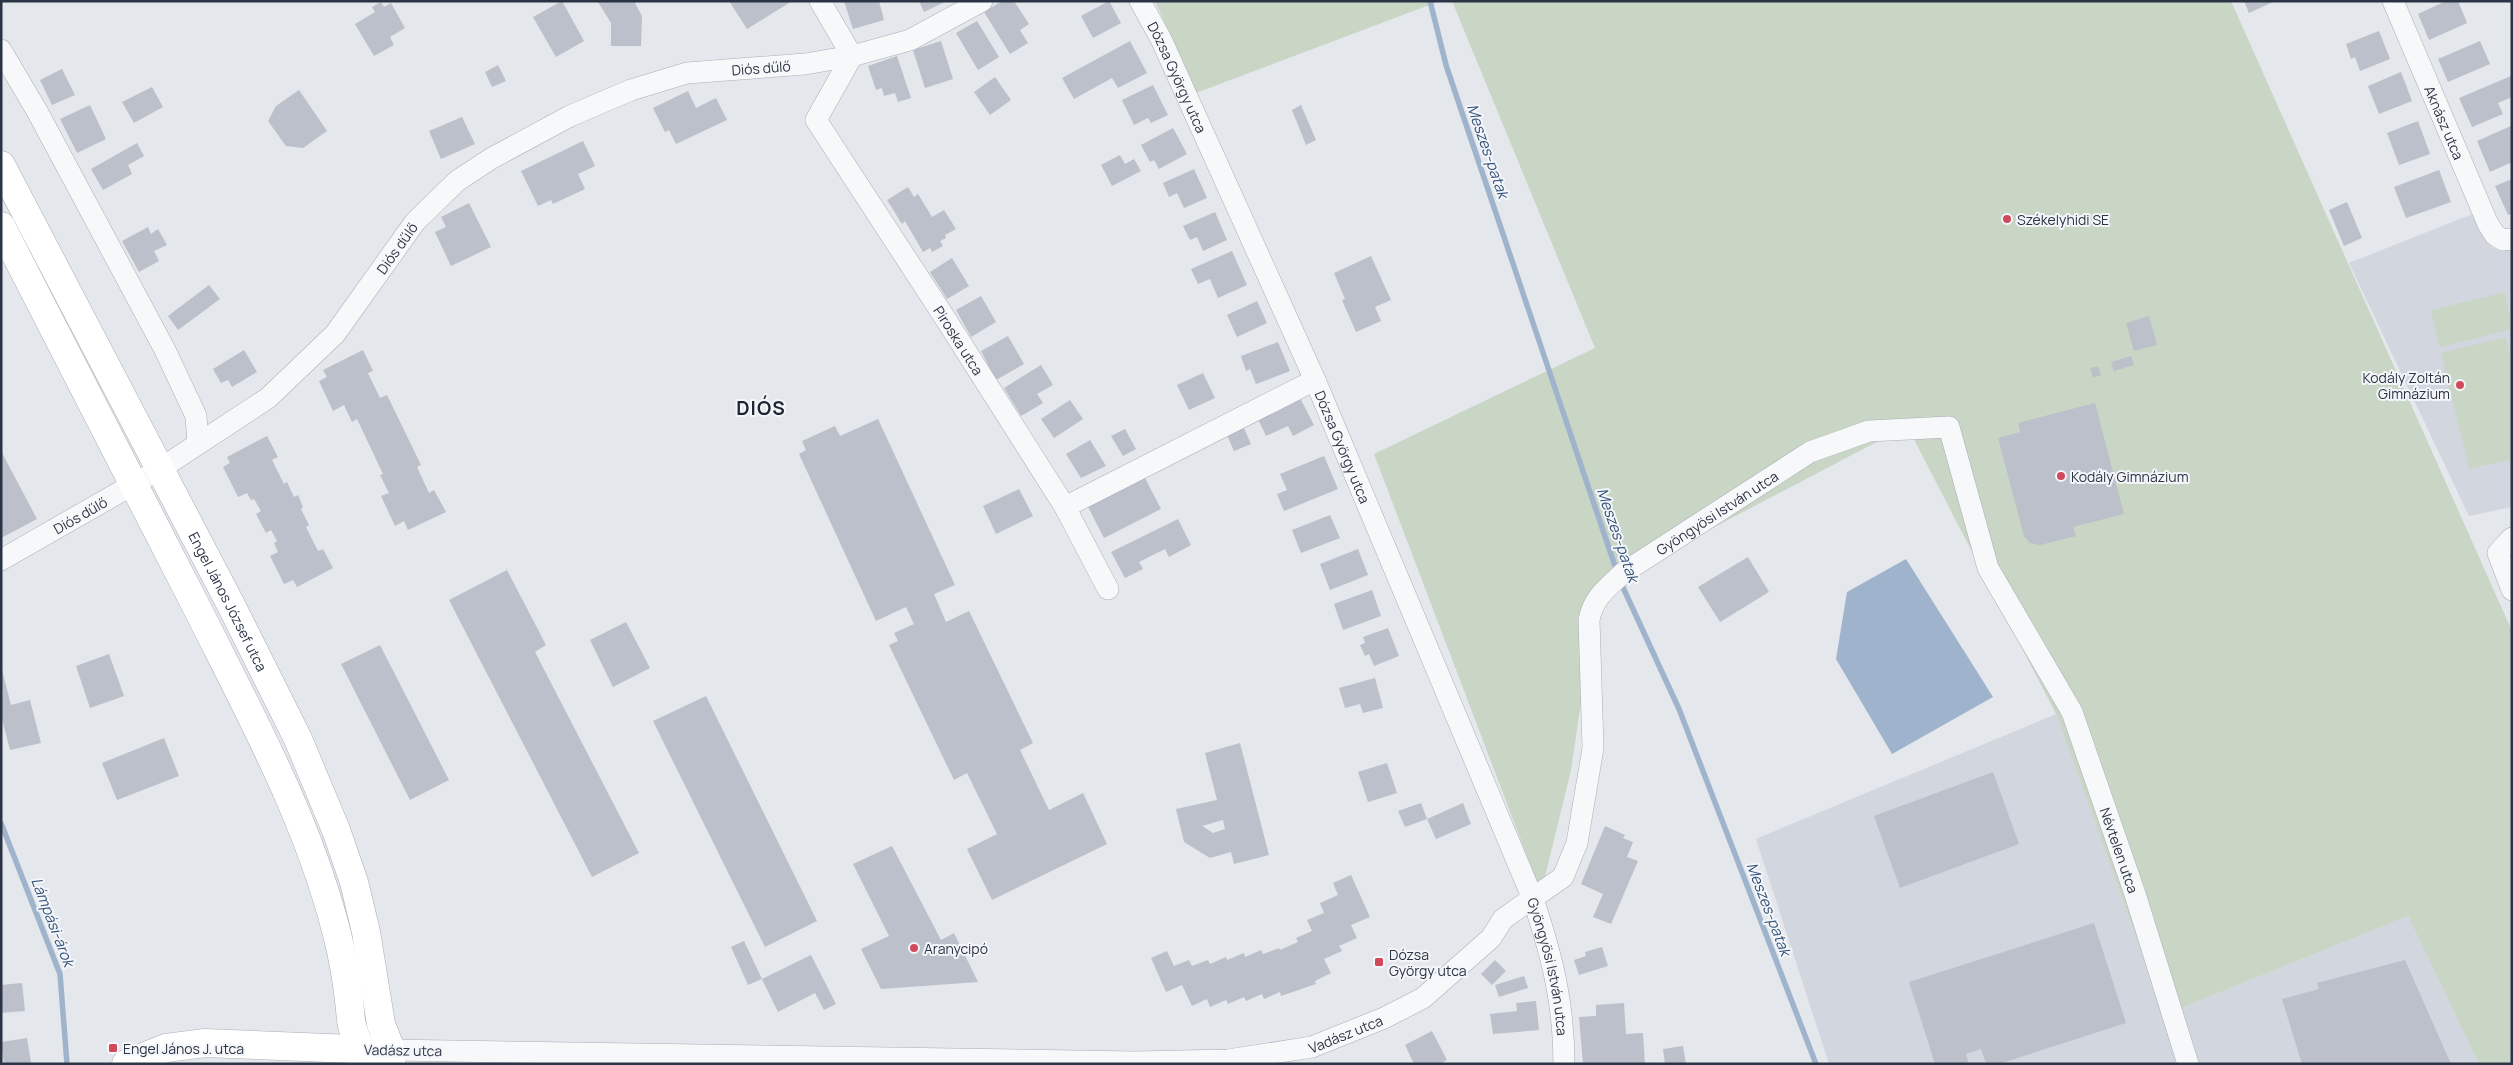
<svg xmlns="http://www.w3.org/2000/svg" width="2513" height="1065" font-family="Manrope,sans-serif">
  <style>
    .built { fill: #d2d6de }
    .green { fill: #c9d6c5 }
    .water { fill: #9fb4cc }
    .lines { fill: none; stroke-linecap: round; stroke-linejoin: round }
    .stream { stroke: #9fb4cc; stroke-width: 5.5 }
    .building { fill: #bbc0ca; fill-rule: evenodd }
    .street-casing { stroke: #a9aeb7; stroke-width: 22 }
    .secondary-casing { stroke: #a9aeb7; stroke-width: 29 }
    .street { stroke: #f7f8fa; stroke-width: 21 }
    .secondary { stroke: #fff; stroke-width: 28 }
    .poi-dot { fill: #d1495b; stroke: #f4f6f9; stroke-width: 2 }
    .labels { text-anchor: middle; dominant-baseline: central; stroke-width: 4; stroke-linejoin: round; paint-order: stroke }
    .street-label { font-size: 14px; fill: #2b3445; stroke: #f4f6f9 }
    .poi-label { font-size: 14px; fill: #2b3445; stroke: #f4f6f9; text-anchor: start }
    .water-label { font-size: 15px; font-style: italic; fill: #34527a; stroke: #f4f6f9 }
    .district-label { font-size: 19px; font-weight: bold; letter-spacing: 1px; fill: #1d2536; stroke: #f4f6f9 }
  </style>
  <rect width="100%" height="100%" fill="#e4e7ec"/>
  <g class="built">
    <polygon points="2475,213 2492,248 2512,246 2512,507 2469,516 2349,263"/>
    <polygon points="2056,714 2164,1015 2408,916 2479,1064 1829,1064 1756,839"/>
  </g>
  <g class="green">
    <polygon points="1155,1 1440,1 1196,93"/>
    <polygon points="1452,1 2231,1 2512,631 2512,1064 2479,1064 2408,916 2164,1015 2056,714 1907,426 1598,588 1571,770 1541,893 1374,454 1595,348"/>
    <polygon points="2505,292 2512,329 2440,347 2431,310"/>
    <polygon points="2506,337 2512,363 2512,459 2469,469 2441,353"/>
  </g>
  <polygon class="water" points="1906,559 1993,697 1892,754 1836,659 1847,592"/>
  <g class="lines">
    <g class="stream">
      <polyline points="1430,1 1446,65 1617,572"/>
      <polyline points="1621,583 1679,709 1816,1064"/>
      <polyline points="1,823 60,974 67,1064"/>
    </g>
  </g>
  <g class="building">
    <polygon points="562,1 584,41 556,57 533,17"/>
    <polygon points="638,1 635,3 642,16 641,46 611,46 611,23 598,2"/>
    <polygon points="729,1 788,1 789,3 747,29"/>
    <polygon points="844,1 879,1 884,20 853,29"/>
    <polygon points="919,1 947,1 924,12"/>
    <polygon points="1002,1 1014,1 1029,24 1020,30 1028,43 1010,54 984,12"/>
    <polygon points="1109,1 1121,23 1093,38 1081,16"/>
    <polygon points="2244,1 2275,1 2249,13"/>
    <polygon points="2446,1 2458,1 2467,23 2429,40 2418,14"/>
    <polygon points="381,2 384,7 391,3 405,28 390,37 394,45 374,56 355,24 375,12 372,7"/>
    <polygon points="977,21 999,57 978,70 956,33"/>
    <polygon points="2379,31 2390,59 2360,71 2355,57 2351,59 2346,44"/>
    <polygon points="941,41 953,79 925,88 913,50"/>
    <polygon points="1130,41 1147,73 1118,88 1112,78 1074,99 1062,78"/>
    <polygon points="2480,41 2490,64 2448,82 2438,59"/>
    <polygon points="897,56 911,98 898,102 895,93 884,96 882,88 876,90 868,66"/>
    <polygon points="498,65 506,81 492,87 485,72"/>
    <polygon points="62,69 75,95 52,105 40,80"/>
    <polygon points="2401,72 2412,101 2379,114 2368,86"/>
    <polygon points="2511,76 2512,97 2498,103 2503,114 2472,127 2459,98"/>
    <polygon points="995,77 1011,100 990,115 974,92"/>
    <polygon points="1153,85 1168,115 1151,123 1148,118 1134,125 1122,100"/>
    <polygon points="152,87 163,107 134,123 122,102"/>
    <polygon points="299,90 327,131 303,148 286,146 268,121 276,106"/>
    <polygon points="688,91 696,108 716,98 727,120 676,144 669,130 665,132 653,108"/>
    <polygon points="90,105 106,139 77,153 60,119"/>
    <polygon points="1301,105 1316,140 1306,145 1292,110"/>
    <polygon points="462,117 475,144 441,159 429,131"/>
    <polygon points="2418,121 2430,154 2399,165 2387,133"/>
    <polygon points="2511,126 2512,162 2490,172 2477,141"/>
    <polygon points="1173,128 1187,154 1159,169 1154,160 1150,162 1141,145"/>
    <polygon points="583,141 595,166 578,174 585,189 553,204 551,200 538,206 521,171"/>
    <polygon points="137,143 144,156 128,165 132,174 103,190 91,169"/>
    <polygon points="1120,155 1125,164 1134,159 1141,171 1112,186 1101,165"/>
    <polygon points="1194,169 1207,198 1184,208 1177,193 1169,197 1163,183"/>
    <polygon points="2439,170 2451,202 2406,218 2394,187"/>
    <polygon points="2512,179 2512,214 2508,215 2495,186"/>
    <polygon points="908,187 914,197 918,194 932,217 944,210 956,229 945,235 946,238 940,241 943,246 932,252 930,248 923,252 905,221 902,224 887,200"/>
    <polygon points="2347,202 2362,238 2344,246 2329,210"/>
    <polygon points="469,203 491,247 451,266 435,232 446,227 441,217"/>
    <polygon points="1215,212 1227,240 1203,251 1197,237 1190,240 1183,226"/>
    <polygon points="148,227 151,234 158,229 167,245 154,251 159,261 139,272 122,241"/>
    <polygon points="1232,251 1247,285 1218,298 1210,279 1198,284 1191,269"/>
    <polygon points="1371,256 1391,300 1375,307 1381,321 1356,332 1342,300 1345,299 1334,273"/>
    <polygon points="952,258 969,286 947,299 930,272"/>
    <polygon points="209,285 220,299 178,330 168,316"/>
    <polygon points="981,296 996,322 971,337 956,310"/>
    <polygon points="1257,301 1267,323 1237,337 1227,315"/>
    <polygon points="2149,316 2157,345 2134,351 2126,323"/>
    <polygon points="1008,336 1024,364 996,380 981,351"/>
    <polygon points="1278,342 1290,371 1256,384 1250,369 1246,371 1241,356"/>
    <polygon points="244,350 257,372 232,387 228,380 221,383 213,369"/>
    <polygon points="363,350 373,371 368,373 380,398 387,395 421,465 417,467 429,493 434,490 446,512 408,530 404,521 395,526 381,496 389,493 380,475 383,474 357,419 352,422 344,405 333,411 319,381 327,377 323,370"/>
    <polygon points="2131,356 2134,365 2114,371 2111,362"/>
    <polygon points="1041,365 1053,385 1037,394 1043,403 1021,416 1004,388"/>
    <polygon points="2098,366 2101,375 2093,378 2090,368"/>
    <polygon points="1203,373 1215,398 1189,410 1177,385"/>
    <polygon points="1299,396 1314,425 1293,436 1288,426 1266,436 1257,417"/>
    <polygon points="1070,400 1083,419 1054,438 1041,419"/>
    <polygon points="2095,403 2124,514 2073,527 2076,536 2040,545 2030,543 2024,536 1998,438 2020,432 2018,423"/>
    <polygon points="878,419 955,585 934,594 946,622 969,611 1033,743 1020,750 1049,810 1083,793 1107,844 992,900 967,849 997,834 967,773 954,780 889,645 898,641 894,633 914,624 906,607 876,621 799,454 806,450 802,441 835,426 840,436"/>
    <polygon points="1243,426 1251,444 1234,451 1226,433"/>
    <polygon points="1125,429 1136,449 1123,456 1111,436"/>
    <polygon points="267,436 278,457 272,460 284,484 287,482 294,497 298,495 303,507 301,509 309,525 306,527 318,551 323,549 333,568 297,587 293,580 284,584 270,556 278,552 274,543 277,541 271,530 266,533 256,514 261,511 254,499 251,500 247,493 238,497 223,467 230,463 227,457"/>
    <polygon points="1090,440 1106,466 1081,478 1066,454"/>
    <polygon points="1,451 37,519 1,538"/>
    <polygon points="1324,456 1338,489 1284,511 1277,494 1287,490 1280,474"/>
    <polygon points="1144,476 1161,509 1104,538 1087,505"/>
    <polygon points="1019,489 1033,516 996,534 983,506"/>
    <polygon points="1330,515 1340,538 1301,553 1292,530"/>
    <polygon points="1178,519 1191,545 1169,557 1165,549 1139,562 1143,569 1125,578 1111,552"/>
    <polygon points="1358,549 1368,575 1330,590 1320,564"/>
    <polygon points="1748,557 1769,592 1720,622 1698,587"/>
    <polygon points="507,570 546,645 535,652 639,853 592,877 449,600"/>
    <polygon points="1372,590 1381,616 1343,630 1334,604"/>
    <polygon points="626,622 650,668 613,687 590,640"/>
    <polygon points="1388,628 1399,656 1374,666 1369,654 1365,656 1360,645 1365,643 1363,637"/>
    <polygon points="380,645 449,780 410,800 341,664"/>
    <polygon points="109,654 124,696 90,708 76,666"/>
    <polygon points="1,666 11,705 30,700 41,743 10,750 1,715"/>
    <polygon points="1375,678 1383,708 1363,713 1360,704 1345,708 1339,688"/>
    <polygon points="706,696 817,921 765,947 653,721"/>
    <polygon points="164,738 179,776 117,800 102,763"/>
    <path d="M1240 743 1269 855 1234 864 1231 852 1210 858 1184 842 1176 809 1217 800 1205 753ZM1223 820 1225 829 1213 833 1202 826Z"/>
    <polygon points="1387,763 1397,793 1368,802 1358,772"/>
    <polygon points="1993,772 2019,844 1900,888 1874,816"/>
    <polygon points="1421,803 1427,819 1405,827 1398,811"/>
    <polygon points="1463,803 1471,824 1436,839 1427,819"/>
    <polygon points="1605,826 1625,835 1623,838 1633,842 1627,857 1638,861 1611,924 1593,917 1603,894 1581,884"/>
    <polygon points="892,846 941,940 954,933 978,982 881,989 861,949 889,936 853,864"/>
    <polygon points="1351,875 1370,917 1351,925 1357,938 1339,946 1342,951 1324,959 1331,973 1315,981 1316,984 1281,996 1280,992 1264,999 1262,994 1246,1001 1244,997 1228,1004 1226,1000 1210,1007 1207,999 1192,1006 1182,985 1166,992 1151,958 1167,951 1174,966 1189,960 1192,966 1208,960 1210,964 1226,957 1227,960 1244,953 1245,957 1261,950 1263,954 1279,948 1280,950 1298,942 1296,938 1312,931 1307,920 1324,913 1320,903 1338,895 1333,883"/>
    <polygon points="2094,923 2126,1023 1999,1064 1986,1064 1981,1049 1966,1054 1969,1064 1935,1064 1909,982"/>
    <polygon points="744,941 762,979 748,985 731,947"/>
    <polygon points="1602,947 1608,966 1579,975 1574,960 1586,956 1585,952"/>
    <polygon points="811,955 836,1004 824,1010 815,993 778,1012 762,979"/>
    <polygon points="1495,960 1506,971 1492,985 1481,974"/>
    <polygon points="2405,960 2451,1064 2302,1064 2282,999 2319,989 2317,983"/>
    <polygon points="1524,976 1528,988 1499,997 1495,985"/>
    <polygon points="22,983 25,1011 1,1013 1,985"/>
    <polygon points="1536,1001 1539,1030 1493,1034 1490,1014 1517,1011 1516,1003"/>
    <polygon points="1624,1003 1626,1034 1643,1033 1645,1064 1583,1064 1579,1017 1596,1016 1596,1005"/>
    <polygon points="1432,1031 1447,1060 1440,1064 1414,1064 1405,1045"/>
    <polygon points="27,1038 31,1063 4,1064 1,1042"/>
    <polygon points="1683,1046 1686,1064 1665,1064 1663,1049"/>
  </g>
  <g class="lines">
    <defs>
      <g id="street">
        <path id="s1" d="M982 1 910 40 852 56 816 120 943 315 1065 507 1315 380"/>
        <path id="s2" d="M1140 1 1161 39 1315 380 1533 899C1552 956 1564 1003 1564 1064"/>
        <path id="s3" d="M2393 1 2488 224 2495 235 2503 240 2512 239"/>
        <polyline points="1,50 37,111 165,350 196,416 198,444"/>
        <polyline points="1065,507 1108,589"/>
        <polyline points="2512,538 2498,553 2512,590"/>
        <path id="s4" d="M1 560 160 469 268 398 335 334 415 222 457 181 492 158 570 116 631 90 687 73 805 64 852 56 820 1"/>
        <path id="s5" d="M391 1050 1135 1062 1228 1060 1312 1047 1384 1018 1423 998 1491 938 1503 919 1563 877 1577 843 1593 748 1589 620C1593 598 1607 588 1623 573L1810 452 1869 431 1949 427 1988 568 2072 712 2135 894 2188 1064"/>
      </g>
      <g id="secondary">
        <path id="s6" d="M1 165 231 605 298 739 336 830 354 882 366 932 381 1024 391 1050V1064"/>
        <path d="M1 226C66 353 132 480 197 608 252 718 314 830 341 951 346 974 349 997 351 1020 353 1036 362 1045 362 1064"/>
        <polyline points="126,1064 166,1048 205,1043 377,1050"/>
      </g>
    </defs>
    <use href="#street" class="street-casing"/>
    <use href="#secondary" class="secondary-casing"/>
    <use href="#street" class="street"/>
    <use href="#secondary" class="secondary"/>
  </g>
  <g class="poi-dot">
    <circle cx="2007" cy="219" r="5"/>
    <circle cx="2460" cy="385" r="5"/>
    <circle cx="2061" cy="476" r="5"/>
    <circle cx="914" cy="948" r="5"/>
    <rect x="1374" y="957" width="10" height="10" rx="2.5"/>
    <rect x="108" y="1043" width="10" height="10" rx="2.5"/>
  </g>
  <g class="labels">
    <g class="street-label">
      <text stroke="none"><textPath href="#s4" startOffset="931">Diós dűlő</textPath></text>
      <text stroke="none"><textPath href="#s2" startOffset="85">Dózsa György utca</textPath></text>
      <text stroke="none"><textPath href="#s3" startOffset="132">Aknász utca</textPath></text>
      <text stroke="none"><textPath href="#s4" startOffset="511">Diós dűlő</textPath></text>
      <text stroke="none"><textPath href="#s1" startOffset="478">Piroska utca</textPath></text>
      <text stroke="none"><textPath href="#s2" startOffset="490">Dózsa György utca</textPath></text>
      <text stroke="none"><textPath href="#s5" startOffset="1662">Gyöngyösi István utca</textPath></text>
      <text stroke="none"><textPath href="#s4" startOffset="91">Diós dűlő</textPath></text>
      <text stroke="none"><textPath href="#s6" startOffset="492">Engel János József utca</textPath></text>
      <text stroke="none"><textPath href="#s5" startOffset="2375">Névtelen utca</textPath></text>
      <text stroke="none"><textPath href="#s2" startOffset="1050">Gyöngyösi István utca</textPath></text>
      <text stroke="none"><textPath href="#s5" startOffset="958">Vadász utca</textPath></text>
      <text transform="translate(403 1050) rotate(1)">Vadász utca</text>
    </g>
    <g class="poi-label">
      <text x="2017" y="219">Székelyhidi SE</text>
      <text x="2450" y="377" text-anchor="end">Kodály Zoltán<tspan x="2450" dy="16">Gimnázium</tspan></text>
      <text x="2071" y="476">Kodály Gimnázium</text>
      <text x="924" y="948">Aranycipó</text>
      <text x="1389" y="954">Dózsa<tspan x="1389" dy="16">György utca</tspan></text>
      <text x="123" y="1048">Engel János J. utca</text>
    </g>
    <g class="water-label">
      <text transform="translate(1488 151) rotate(71)">Meszes-patak</text>
      <text transform="translate(1618 535) rotate(71)">Meszes-patak</text>
      <text transform="translate(1769 909) rotate(69)">Meszes-patak</text>
      <text transform="translate(53 922) rotate(69)">Lámpási-árok</text>
    </g>
    <g class="district-label">
      <text x="761" y="408">DIÓS</text>
    </g>
  </g>
  <rect width="2513" height="1065" fill="none" stroke="#2b3445" stroke-width="5"/>
</svg>
